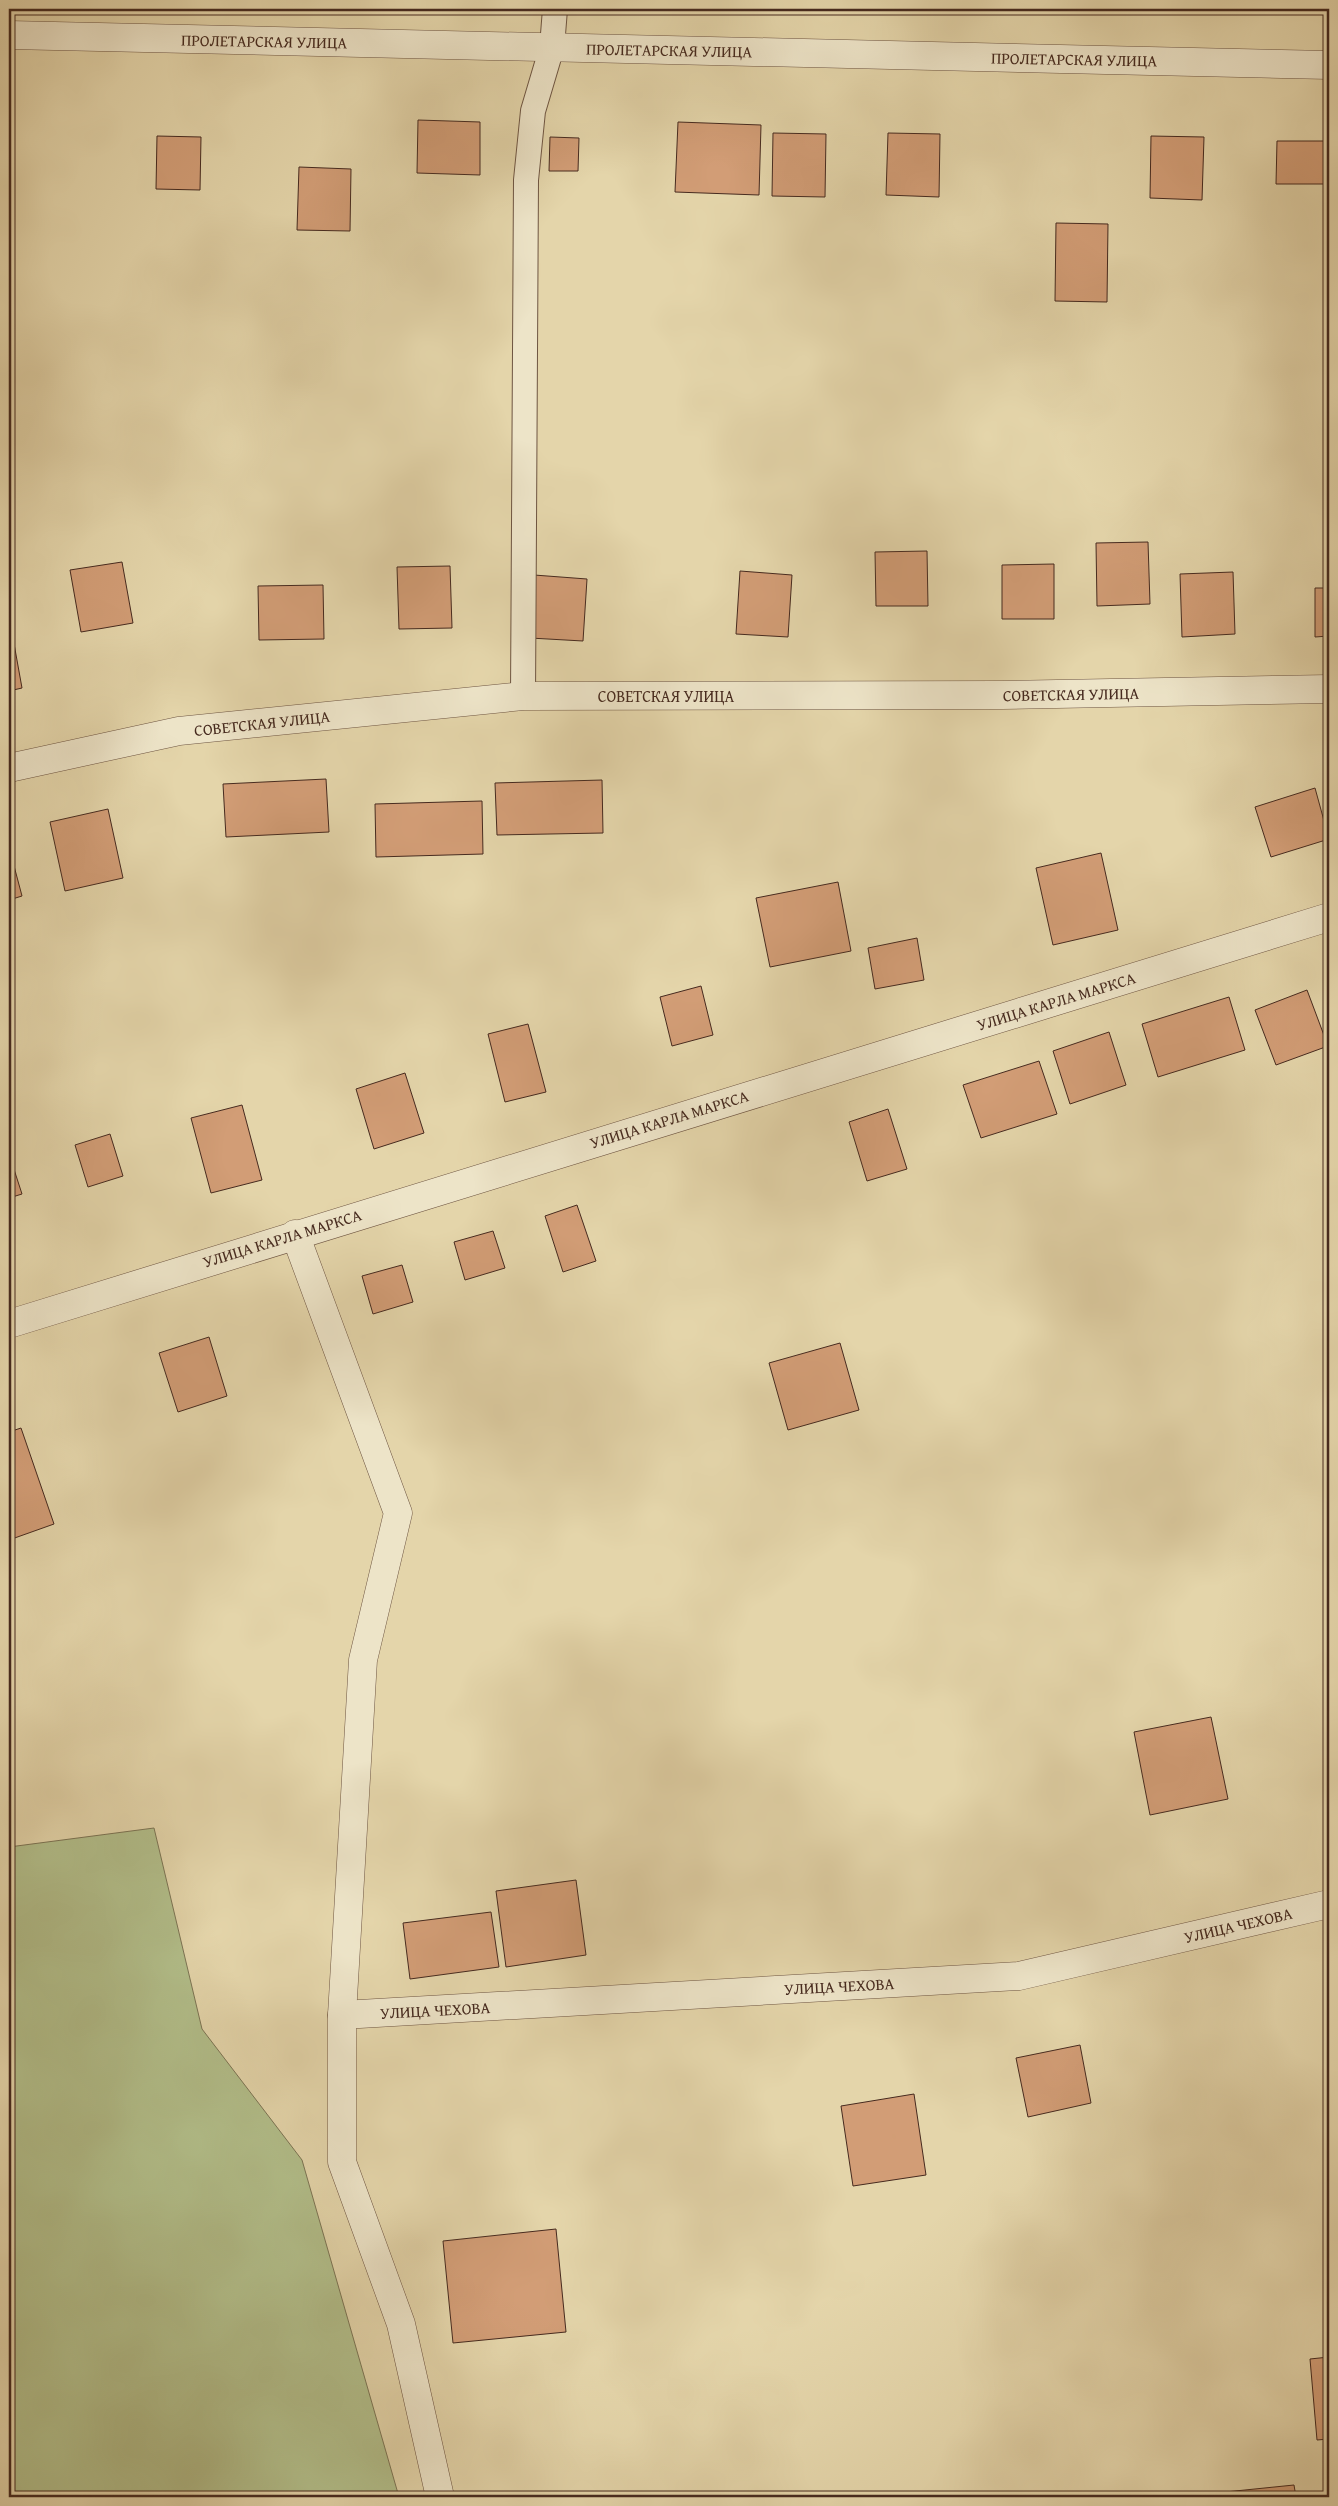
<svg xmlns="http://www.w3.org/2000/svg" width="1338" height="2506" font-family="'Gentium Book Plus',serif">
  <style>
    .green { fill: #b2be8a; stroke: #7c7454 }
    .building { fill: #d29d76; stroke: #462a1f }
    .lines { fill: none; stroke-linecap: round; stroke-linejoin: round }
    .lane-casing { stroke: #6e5542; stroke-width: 26 }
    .street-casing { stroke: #6e5542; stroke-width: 29 }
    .lane { stroke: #ede4c8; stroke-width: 24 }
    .street { stroke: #ede4c8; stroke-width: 28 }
    .labels { text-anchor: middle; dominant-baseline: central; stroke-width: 5; stroke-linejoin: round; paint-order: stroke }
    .street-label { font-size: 16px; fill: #462a1f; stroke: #ede4c8 }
  </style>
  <rect width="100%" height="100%" fill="#e4d5aa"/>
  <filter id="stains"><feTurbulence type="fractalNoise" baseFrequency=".004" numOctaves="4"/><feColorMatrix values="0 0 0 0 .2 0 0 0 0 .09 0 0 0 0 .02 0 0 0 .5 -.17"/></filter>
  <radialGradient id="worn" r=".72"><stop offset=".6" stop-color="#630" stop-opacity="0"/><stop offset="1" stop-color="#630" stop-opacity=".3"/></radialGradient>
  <polygon class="green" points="154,1828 202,2029 302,2160 399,2497 9,2497 9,1847"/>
  <g class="building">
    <polygon points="418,120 480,122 480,175 417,173"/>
    <polygon points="678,122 761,125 759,195 675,192"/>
    <polygon points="773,133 826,134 825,197 772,196"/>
    <polygon points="888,133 940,134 939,197 886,195"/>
    <polygon points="157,136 201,137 200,190 156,189"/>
    <polygon points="1151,136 1204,137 1202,200 1150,198"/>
    <polygon points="550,137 579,138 578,171 549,171"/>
    <polygon points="1277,141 1327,141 1328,184 1276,184"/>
    <polygon points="299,167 351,169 350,231 297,230"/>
    <polygon points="1056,223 1108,224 1107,302 1055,301"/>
    <polygon points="1148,542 1150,604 1097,606 1096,543"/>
    <polygon points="927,551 928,606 876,606 875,552"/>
    <polygon points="122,562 133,623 81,632 70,570"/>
    <polygon points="1054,564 1054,619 1002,619 1002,565"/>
    <polygon points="450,566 452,628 399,629 397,567"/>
    <polygon points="740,571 792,575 788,637 736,634"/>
    <polygon points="1233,572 1235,634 1182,637 1180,574"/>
    <polygon points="534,575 587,579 583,641 530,638"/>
    <polygon points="323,585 324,639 259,640 258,586"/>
    <polygon points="1315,588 1329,588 1329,636 1315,637"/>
    <polygon points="9,627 11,627 22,688 9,691"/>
    <polygon points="326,779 329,832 226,837 223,784"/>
    <polygon points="602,780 603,833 497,835 495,783"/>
    <polygon points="1315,788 1329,839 1271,857 1255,807"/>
    <polygon points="482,801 483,854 376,857 375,804"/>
    <polygon points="108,809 123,878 65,891 50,822"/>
    <polygon points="9,847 22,896 9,900"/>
    <polygon points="1101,853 1118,930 1053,945 1036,868"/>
    <polygon points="838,882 851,951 770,967 756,898"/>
    <polygon points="917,938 924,980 875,989 868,948"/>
    <polygon points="701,986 713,1035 672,1046 660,997"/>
    <polygon points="1307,990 1328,1046 1276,1065 1255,1010"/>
    <polygon points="1229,997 1245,1050 1158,1077 1142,1024"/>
    <polygon points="528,1024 546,1092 505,1102 488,1034"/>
    <polygon points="1109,1032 1126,1085 1070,1104 1053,1051"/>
    <polygon points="1039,1061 1057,1114 981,1138 963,1085"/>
    <polygon points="405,1073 424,1133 374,1149 356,1089"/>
    <polygon points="242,1105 262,1180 211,1193 191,1118"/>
    <polygon points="888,1109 907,1169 867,1181 849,1122"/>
    <polygon points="110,1134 123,1176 88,1187 75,1145"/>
    <polygon points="9,1154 22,1194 9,1198"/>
    <polygon points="577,1205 596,1261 563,1272 545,1216"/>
    <polygon points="493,1231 505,1268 465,1280 454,1242"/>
    <polygon points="402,1265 413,1302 373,1314 362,1276"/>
    <polygon points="209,1337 227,1396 178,1412 159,1353"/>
    <polygon points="840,1343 859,1410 788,1430 769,1363"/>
    <polygon points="21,1428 54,1524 9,1540 9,1432"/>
    <polygon points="1211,1717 1228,1799 1150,1815 1134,1732"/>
    <polygon points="576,1880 586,1955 506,1967 496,1891"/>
    <polygon points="491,1912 499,1967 410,1979 403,1923"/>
    <polygon points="1080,2045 1091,2103 1028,2117 1016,2058"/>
    <polygon points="914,2094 926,2175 853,2186 841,2106"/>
    <polygon points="556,2229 566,2332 453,2343 443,2241"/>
    <polygon points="1329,2357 1329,2439 1317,2440 1310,2359"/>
    <polygon points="1294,2485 1296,2497 1196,2497 1196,2495"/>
    <polygon points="1329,2492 1329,2497 1315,2497 1315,2493"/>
  </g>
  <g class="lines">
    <defs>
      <polyline id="lane" points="523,696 526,180 533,111 552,47 555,9"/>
      <g id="street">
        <polyline points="9,35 1329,65"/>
        <polyline points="9,768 179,731 523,696 1002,695 1329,689"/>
        <polyline points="295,1234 398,1513 363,1660 342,2015 342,2162 401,2324 440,2497"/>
        <polyline points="9,1324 1329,917"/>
        <polyline points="342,2015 1019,1976 1329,1904"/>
      </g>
    </defs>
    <use href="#lane" class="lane-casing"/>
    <use href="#street" class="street-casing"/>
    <use href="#lane" class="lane"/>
    <use href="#street" class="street"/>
  </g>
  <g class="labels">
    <g class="street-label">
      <text transform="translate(264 41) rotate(1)">ПРОЛЕТАРСКАЯ УЛИЦА</text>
      <text transform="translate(669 50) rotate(1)">ПРОЛЕТАРСКАЯ УЛИЦА</text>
      <text transform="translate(1074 59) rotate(1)">ПРОЛЕТАРСКАЯ УЛИЦА</text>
      <text transform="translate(1071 694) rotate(-1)">СОВЕТСКАЯ УЛИЦА</text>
      <text x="666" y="696">СОВЕТСКАЯ УЛИЦА</text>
      <text transform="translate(262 723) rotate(-6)">СОВЕТСКАЯ УЛИЦА</text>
      <text transform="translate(1056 1001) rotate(-17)">УЛИЦА КАРЛА МАРКСА</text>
      <text transform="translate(669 1119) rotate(-17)">УЛИЦА КАРЛА МАРКСА</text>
      <text transform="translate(282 1238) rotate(-17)">УЛИЦА КАРЛА МАРКСА</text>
      <text transform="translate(1238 1925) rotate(-13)">УЛИЦА ЧЕХОВА</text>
      <text transform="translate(839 1986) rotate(-3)">УЛИЦА ЧЕХОВА</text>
      <text transform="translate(435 2010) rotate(-3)">УЛИЦА ЧЕХОВА</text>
    </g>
  </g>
  <rect width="1338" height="2506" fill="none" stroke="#e4d5aa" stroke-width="30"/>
  <rect x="10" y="10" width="1318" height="2486" fill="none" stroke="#462a1f" stroke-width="2.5"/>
  <rect x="15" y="15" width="1308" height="2476" fill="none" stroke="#462a1f"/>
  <rect width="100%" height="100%" filter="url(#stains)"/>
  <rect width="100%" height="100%" fill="url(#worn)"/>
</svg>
